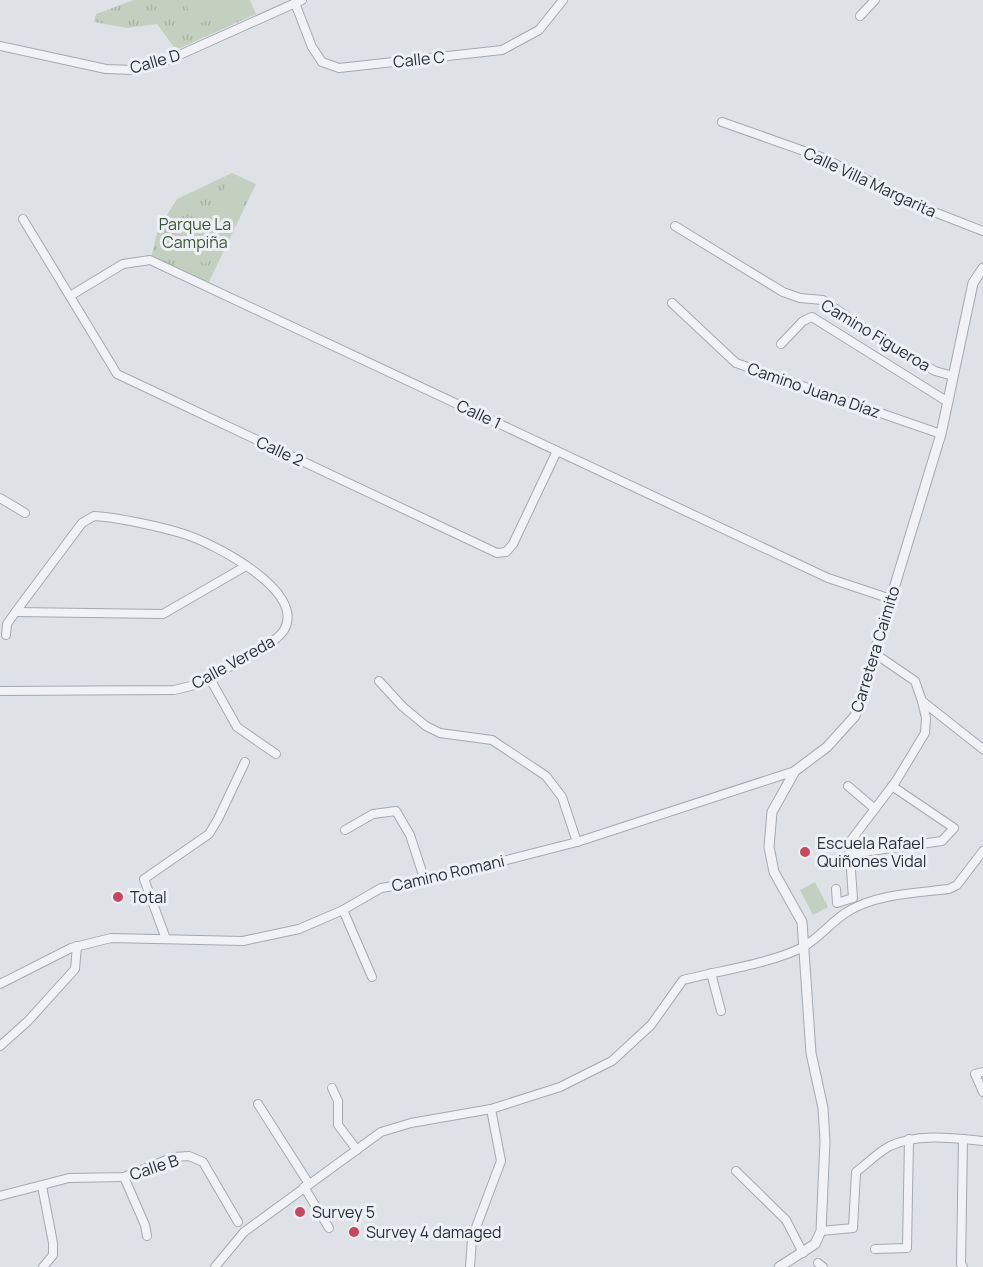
<svg xmlns="http://www.w3.org/2000/svg" width="983" height="1267" font-family="Manrope,sans-serif">
  <style>
    .grass { fill: url(#grass-tufts) }
    .garden { fill: #c4d0bf }
    .lines { fill: none; stroke-linecap: round; stroke-linejoin: round }
    .minor-casing { stroke: #a3a9b1; stroke-width: 10 }
    .tertiary-casing { stroke: #a3a9b1; stroke-width: 11 }
    .minor { stroke: #f0f2f5; stroke-width: 8 }
    .tertiary { stroke: #f0f2f5; stroke-width: 9 }
    .poi-dot { fill: #c94660; stroke: #edf0f5; stroke-width: 2 }
    .labels { text-anchor: middle; dominant-baseline: central; stroke-width: 6; stroke-linejoin: round; paint-order: stroke }
    .street-label { font-size: 16px; fill: #27303d; stroke: #edf0f5 }
    .park-label { font-size: 16px; fill: #3e5835; stroke: #edf0f5 }
    .poi-label { font-size: 16px; fill: #27303d; stroke: #edf0f5; text-anchor: start }
  </style>
  <defs>
    <pattern id="grass-tufts" width="24" height="20" patternUnits="userSpaceOnUse" patternTransform="scale(1.5)"><rect width="24" height="20" fill="#c4d0bf"/><path d="M3 7l-1-3M5 7V3M7 7l1-3M15 17l-1-3M17 17v-4M19 17l1-3" fill="none" stroke="#a8b3a5"/></pattern>
  </defs>
  <rect width="100%" height="100%" fill="#dee2e7"/>
  <g class="grass">
    <polygon points="134,0 250,0 256,14 176,50 157,24 127,28 94,22 96,14"/>
    <polygon points="232,173 256,184 208,284 151,258 158,229 177,199"/>
  </g>
  <g class="garden">
    <polygon points="196,0 232,0 236,12 193,25 186,3"/>
    <polygon points="228,180 250,190 230,231 209,221"/>
    <polygon points="202,223 220,232 205,264 187,255"/>
    <polygon points="815,882 828,907 813,915 800,890"/>
  </g>
  <g class="lines">
    <defs>
      <g id="minor">
        <polyline points="295,3 312,47 322,62 339,68 502,50 539,30 563,0"/>
        <polyline points="860,16 875,0"/>
        <polyline points="0,46 106,69 134,70 166,61 302,0"/>
        <polyline points="722,122 821,157 929,210 983,231"/>
        <polyline points="23,219 117,374 497,553 506,552 513,544 557,451"/>
        <polyline points="675,226 783,292 800,298 823,300 885,343 935,371 953,376"/>
        <polyline points="70,296 123,264 150,260 828,578 891,599"/>
        <polyline points="672,303 736,363 941,434"/>
        <polyline points="781,344 803,321 812,317 948,402"/>
        <polyline points="0,498 25,513"/>
        <polyline points="16,612 163,614 246,566"/>
        <polyline points="874,653 915,681 922,701 983,749"/>
        <polyline points="209,677 237,727 276,754"/>
        <polyline points="379,681 403,707 426,726 440,733 492,740 546,776 562,797 577,842"/>
        <path d="M0 691 174 690 195 685C216 673 274 647 284 630 307 591 213 543 184 534 162 527 116 517 94 516L82 523 14 614 7 624 6 635"/>
        <polyline points="848,786 875,809"/>
        <polyline points="345,830 373,814 396,811 410,835 425,881"/>
        <polyline points="849,854 942,841 954,828 892,786"/>
        <polyline points="836,889 837,903 853,898 849,843 896,781 925,733 926,718 922,701"/>
        <polyline points="343,910 372,977"/>
        <polyline points="166,939 144,879 209,834 218,819 245,762"/>
        <polyline points="711,973 721,1011"/>
        <polyline points="0,984 71,948 111,938 243,941 299,929 343,910 381,888 425,881 577,842 795,771"/>
        <polyline points="0,1046 28,1021 75,969 77,946"/>
        <polyline points="983,1072 975,1074 983,1092"/>
        <polyline points="332,1088 338,1101 338,1125 357,1150"/>
        <polyline points="258,1104 309,1184"/>
        <polyline points="736,1171 786,1220 803,1253"/>
        <polyline points="124,1177 145,1225 147,1236"/>
        <polyline points="42,1186 53,1243 53,1255 43,1267"/>
        <polyline points="304,1187 329,1228"/>
        <polyline points="0,1196 69,1178 124,1177 174,1157 189,1156 203,1162 238,1222"/>
        <path d="M821 1231 853 1228 856 1172C867 1164 878 1152 890 1146 918 1133 953 1138 983 1141"/>
        <polyline points="875,1249 907,1248 909,1139"/>
        <polyline points="818,1263 823,1267"/>
        <path d="M215 1267 244 1232 381 1132 411 1123 491 1109 560 1087 612 1061 651 1025 683 980C717 971 773 963 803 947 819 938 831 922 847 912 876 894 916 893 949 889L957 885 983 851"/>
        <polyline points="470,1267 472,1238 501,1161 491,1109"/>
        <polyline points="963,1267 961,1264 963,1139"/>
      </g>
      <polyline id="tertiary" points="779,1267 815,1244 821,1231 825,1141 823,1108 811,1053 802,922 774,872 769,847 772,812 795,771 827,747 855,716 941,434 973,283 983,268"/>
    </defs>
    <use href="#minor" class="minor-casing"/>
    <use href="#tertiary" class="tertiary-casing"/>
    <use href="#minor" class="minor"/>
    <use href="#tertiary" class="tertiary"/>
  </g>
  <g class="poi-dot">
    <circle cx="805" cy="852" r="6"/>
    <circle cx="118" cy="897" r="6"/>
    <circle cx="300" cy="1212" r="6"/>
    <circle cx="354" cy="1232" r="6"/>
  </g>
  <g class="labels">
    <g class="street-label">
      <text transform="translate(419 59) rotate(-6)">Calle C</text>
      <text transform="translate(155 61) rotate(-16)">Calle D</text>
      <text transform="translate(870 182) rotate(25)">Calle Villa Margarita</text>
      <text transform="translate(876 335) rotate(31)">Camino Figueroa</text>
      <text transform="translate(814 390) rotate(19)">Camino Juana Díaz</text>
      <text transform="translate(479 414) rotate(25)">Calle 1</text>
      <text transform="translate(280 451) rotate(25)">Calle 2</text>
      <text transform="translate(875 649) rotate(-73)">Carretera Caimito</text>
      <text transform="translate(233 662) rotate(-29)">Calle Vereda</text>
      <text transform="translate(448 873) rotate(-13)">Camino Romani</text>
      <text transform="translate(154 1167) rotate(-18)">Calle B</text>
    </g>
    <g class="park-label">
      <text x="195" y="224">Parque La<tspan x="195" dy="18">Campiña</tspan></text>
    </g>
    <g class="poi-label">
      <text x="817" y="843">Escuela Rafael<tspan x="817" dy="18">Quiñones Vidal</tspan></text>
      <text x="130" y="897">Total</text>
      <text x="312" y="1212">Survey 5</text>
      <text x="366" y="1232">Survey 4 damaged</text>
    </g>
  </g>
</svg>
